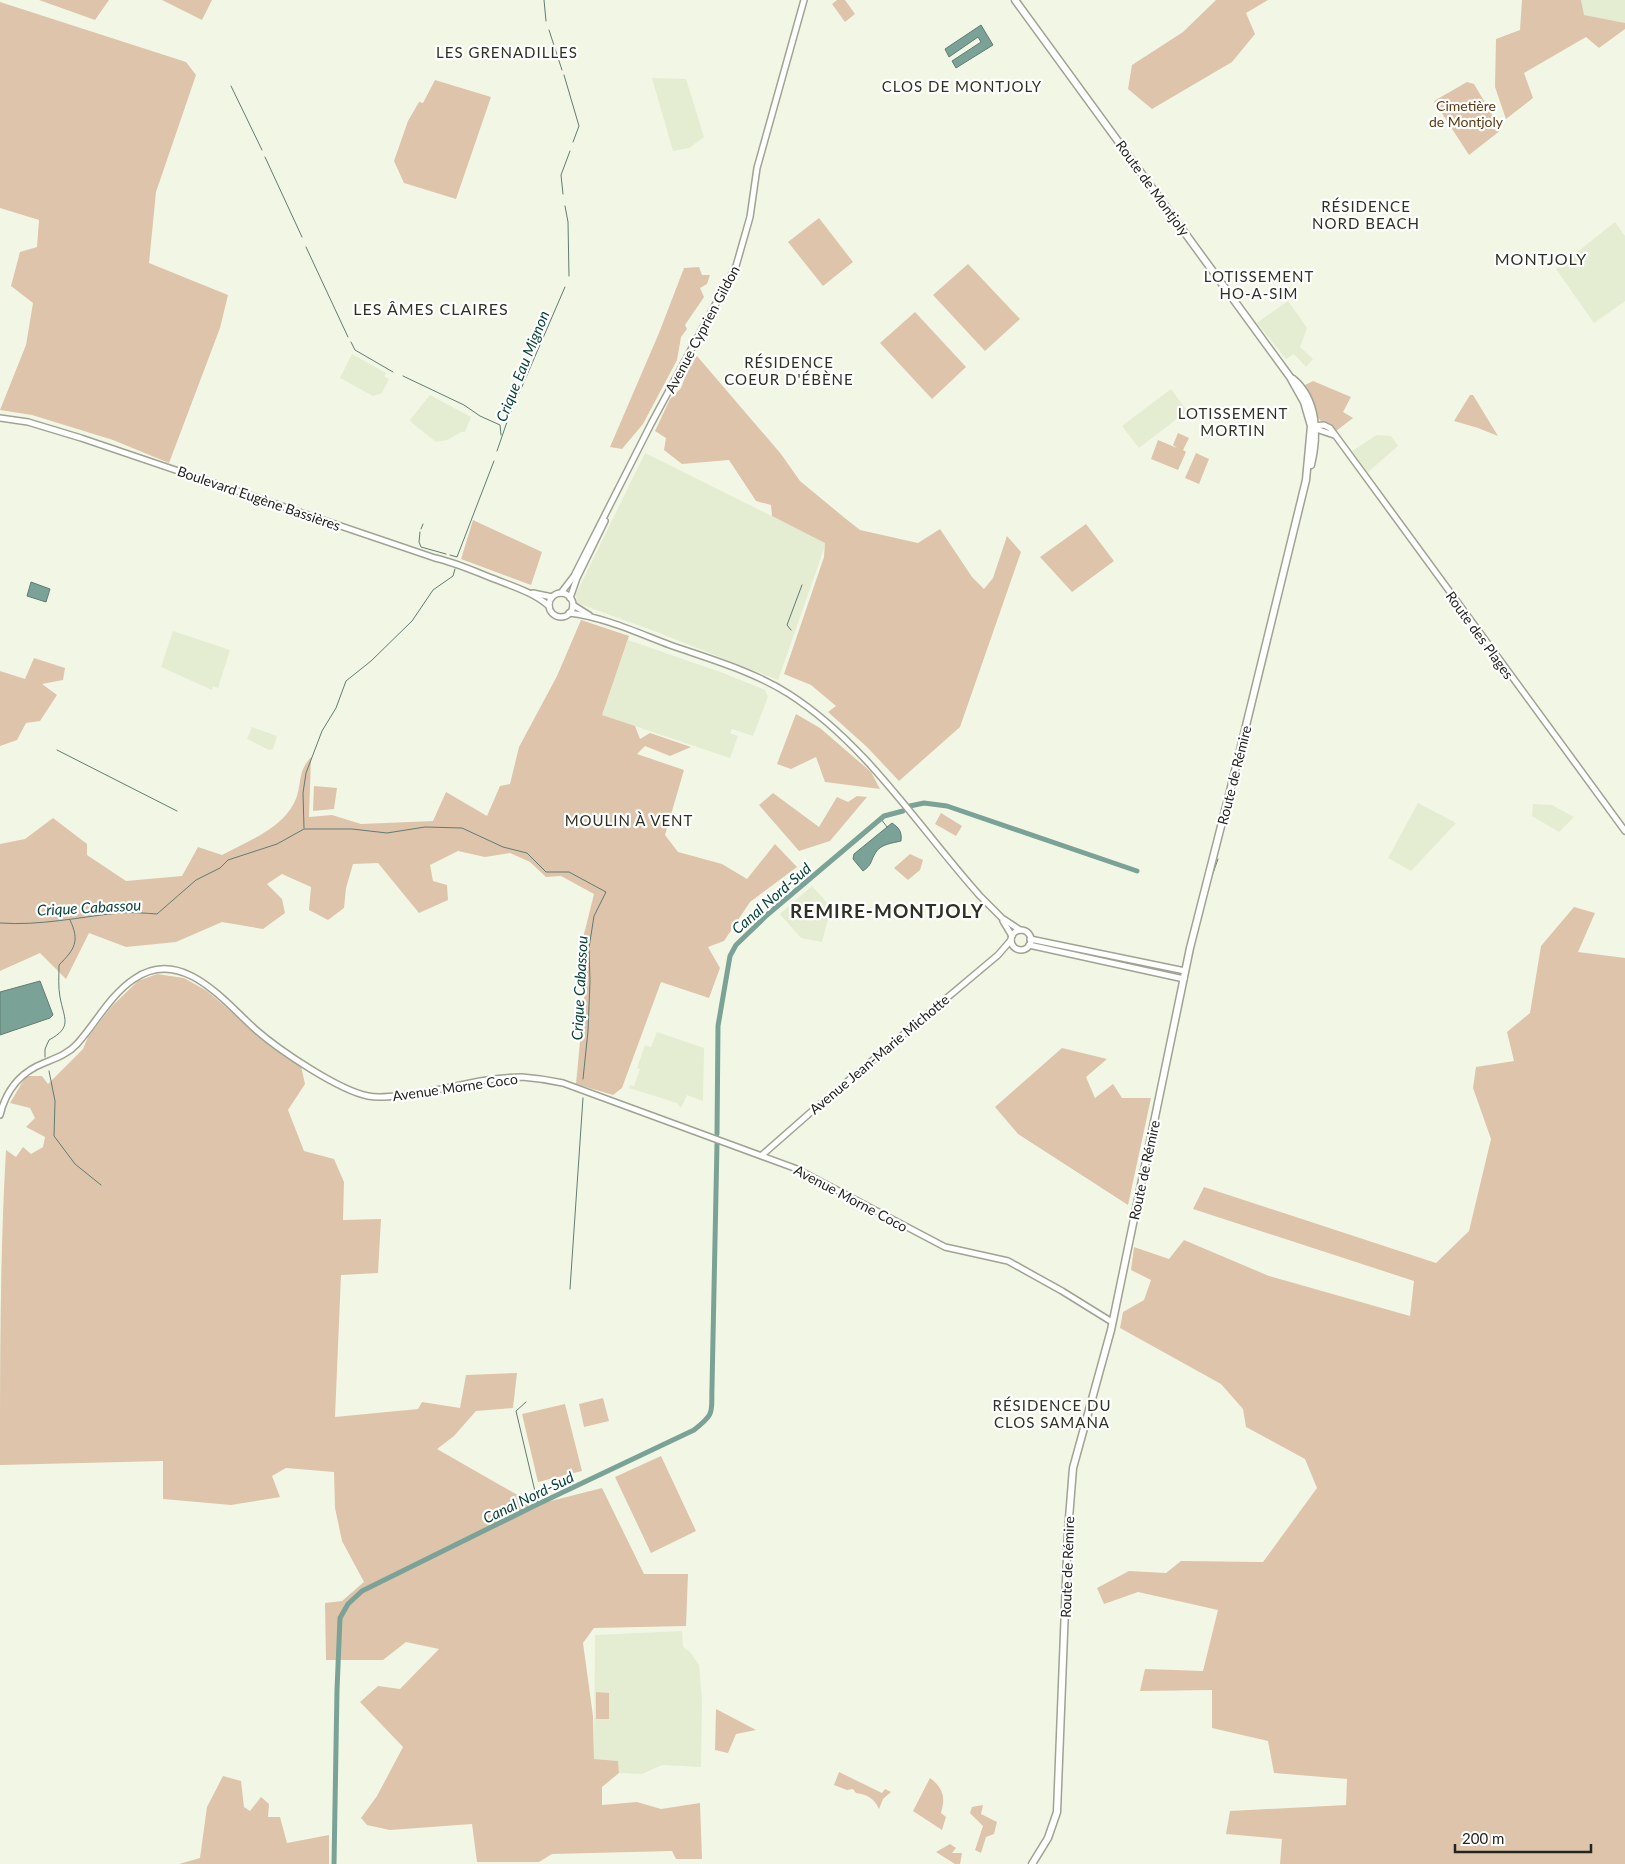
<svg xmlns="http://www.w3.org/2000/svg" width="1625" height="1864" font-family="Lato,sans-serif">
  <style>
    .built { fill: #e4ecd2 }
    .green { fill: #dec4ab }
    .water { fill: #7ba297; stroke: #617c73 }
    .lines { fill: none; stroke-linecap: round; stroke-linejoin: round }
    .stream { stroke: #617c73; stroke-width: 1 }
    .canal { stroke: #7ba297; stroke-width: 5 }
    .minor-casing { stroke: #9ea392; stroke-width: 8 }
    .major-casing { stroke: #9ea392; stroke-width: 9 }
    .minor { stroke: #fff; stroke-width: 5 }
    .major { stroke: #fff; stroke-width: 6 }
    .labels { text-anchor: middle; dominant-baseline: central; stroke-width: 4.5; stroke-linejoin: round; paint-order: stroke }
    .park-label { font-size: 14px; fill: #5d390f; stroke: #fff }
    .street-label { font-size: 14px; fill: #23251f; stroke: #fff }
    .neighbourhood-label { font-size: 15px; letter-spacing: 1px; fill: #2e3224; stroke: #fff }
    .water-label { font-size: 15px; font-style: italic; fill: #094439; stroke: #fff }
    .quarter-label { font-size: 16px; letter-spacing: 1px; fill: #2e3224; stroke: #fff }
    .district-label { font-size: 19px; font-weight: bold; letter-spacing: 1px; fill: #2e3224; stroke: #fff }
  </style>
  <rect width="100%" height="100%" fill="#f2f7e5"/>
  <g class="built">
    <polygon points="1581,0 1625,0 1625,23 1583,15"/>
    <polygon points="652,78 686,79 704,137 689,148 673,151"/>
    <polygon points="1615,222 1625,236 1625,301 1594,323 1556,269"/>
    <polygon points="1288,301 1307,328 1300,347 1313,359 1306,367 1294,354 1286,359 1257,323"/>
    <polygon points="352,354 386,373 384,376 389,379 382,393 373,396 340,378"/>
    <polygon points="1171,389 1187,411 1139,448 1122,426"/>
    <polygon points="430,395 471,417 465,432 461,432 447,440 436,442 411,422 410,420"/>
    <polygon points="1377,435 1391,436 1398,446 1368,472 1352,451"/>
    <polygon points="645,453 826,543 778,680 654,631 577,603 576,594"/>
    <polygon points="173,631 230,650 218,688 213,686 212,690 161,667"/>
    <polygon points="628,640 723,673 765,690 768,697 753,736 732,729 730,733 738,736 730,758 602,715"/>
    <polygon points="252,727 277,736 273,749 269,750 247,739"/>
    <polygon points="1418,803 1456,823 1411,871 1388,858"/>
    <polygon points="1533,804 1552,805 1574,817 1559,832 1532,816"/>
    <polygon points="812,886 831,907 822,942 801,938 780,914"/>
    <polygon points="657,1032 704,1048 703,1101 687,1095 681,1108 677,1103 629,1088 630,1085 634,1086 640,1069 637,1068 645,1045 651,1047"/>
    <polygon points="682,1631 683,1647 690,1652 699,1665 702,1700 701,1767 662,1765 642,1774 619,1773 618,1761 594,1759 595,1635"/>
  </g>
  <g class="green">
    <polygon points="39,0 109,0 95,20"/>
    <polygon points="162,0 212,0 202,20"/>
    <polygon points="837,0 845,0 855,14 845,22 832,4"/>
    <polygon points="1216,0 1268,0 1246,13 1255,34 1232,62 1152,109 1128,89 1132,65 1183,32"/>
    <polygon points="1522,0 1581,0 1584,15 1625,23 1625,29 1599,48 1586,37 1524,73 1533,98 1506,119 1495,87 1496,39 1520,30"/>
    <polygon points="0,2 186,62 196,75 156,192 149,263 228,295 220,328 169,463 113,440 32,415 0,410 26,345 33,303 11,286 20,252 37,247 39,220 0,208"/>
    <polygon points="435,80 491,97 456,199 404,183 394,161 408,121 419,102 423,103"/>
    <polygon points="1467,82 1474,84 1501,130 1469,155 1434,101"/>
    <polygon points="819,218 853,262 823,286 788,242"/>
    <polygon points="968,264 1020,319 985,351 933,295"/>
    <polygon points="699,267 702,275 710,275 707,284 700,288 704,297 685,325 687,329 681,337 677,360 643,424 622,449 610,447 659,333 684,268"/>
    <polygon points="915,312 966,367 932,399 880,343"/>
    <polygon points="697,356 781,454 800,481 846,519 860,530 918,543 940,529 972,577 984,589 993,578 1007,536 1021,552 960,727 899,781 867,747 828,712 836,706 811,685 784,674 824,557 825,543 772,516 771,505 756,501 729,460 682,464 664,450 666,438 655,431 670,399 681,388 689,367"/>
    <polygon points="1313,381 1351,397 1343,412 1353,418 1336,431 1329,423 1321,421 1318,418 1305,388 1305,385"/>
    <polygon points="1470,395 1473,395 1498,436 1478,428 1454,421"/>
    <polygon points="1178,433 1189,438 1183,450 1186,452 1178,470 1151,459 1158,440 1177,448 1173,445"/>
    <polygon points="1196,453 1209,459 1199,484 1185,478"/>
    <polygon points="473,520 542,552 531,585 461,559"/>
    <polygon points="1086,524 1114,561 1072,592 1040,557"/>
    <path d="M581 620 629 636 602 715 635 726 640 739 650 733 691 747 670 756 645 746 637 754 684 770 665 835 678 852 722 864 747 879 775 844 797 867 750 902 724 941 708 947 720 968 709 998 661 982 622 1088 613 1095 576 1084 587 967 579 954 594 894 561 876 546 877 530 862 510 853 485 857 458 851 430 865 433 881 447 885 448 900 419 913 378 863 353 864 346 888 344 908 328 920 309 910 311 887 282 874 267 884 282 899 285 913 263 929 222 922 176 942 126 947 89 933 66 979 40 953 0 971V844L25 839 53 818 87 844V855L126 881 182 876 198 847 222 855C249 840 286 828 297 796 302 779 298 772 311 757L309 817 332 815 361 824 433 821 446 792 487 816 500 786 510 784 519 747 557 676Z"/>
    <polygon points="34,658 65,668 63,680 42,684 57,695 40,721 26,723 17,740 0,746 0,671 25,679"/>
    <polygon points="796,714 820,728 871,772 880,789 825,782 816,757 791,769 777,764"/>
    <polygon points="314,786 337,788 334,809 313,811"/>
    <polygon points="773,793 819,827 837,797 848,802 857,796 867,797 830,841 799,851 759,805"/>
    <polygon points="941,813 962,826 956,836 935,824"/>
    <polygon points="910,854 923,860 920,870 908,880 894,868"/>
    <polygon points="1574,907 1595,913 1578,952 1625,958 1625,1864 1280,1864 1282,1839 1226,1834 1230,1811 1346,1805 1347,1779 1274,1773 1268,1741 1212,1728 1212,1690 1140,1691 1145,1669 1203,1671 1218,1610 1138,1592 1104,1604 1097,1588 1129,1571 1166,1573 1181,1561 1263,1562 1317,1488 1305,1459 1246,1427 1243,1409 1221,1384 1120,1328 1123,1312 1144,1300 1151,1280 1131,1270 1134,1247 1169,1259 1184,1240 1269,1276 1410,1316 1414,1281 1193,1209 1204,1187 1436,1263 1469,1231 1491,1139 1473,1088 1476,1067 1514,1061 1507,1032 1530,1013 1541,946"/>
    <path d="M157 974 184 978 207 991 264 1040 301 1066 305 1084 288 1110 304 1151 334 1159 344 1182 343 1220 381 1219 378 1273 341 1275 335 1417 418 1409 422 1402 460 1408 466 1375 517 1373 513 1408 476 1411 454 1436 437 1449 535 1505 602 1488 644 1574H688L686 1626 594 1628 583 1643 593 1716 594 1759 618 1761 619 1773 602 1787V1805L637 1802 661 1809 700 1803 702 1859H676L672 1851 552 1854 539 1862H477L472 1824 390 1830 367 1825 361 1818 377 1796 403 1747 360 1702 378 1686 400 1689 439 1649 406 1642 383 1660H326L325 1603 342 1601 364 1582 342 1541 335 1508 334 1472 286 1468 272 1476 280 1497 231 1505 163 1499V1461L0 1465C0 1360 0 1254 6 1150L16 1157 23 1147 31 1154 43 1147 45 1137 26 1127 35 1118 30 1108 10 1103 26 1076H42L48 1084 83 1049 88 1037 112 1006 138 981Z"/>
    <polygon points="1062,1048 1107,1059 1086,1077 1095,1098 1113,1084 1122,1098 1151,1098 1128,1205 1018,1134 995,1107"/>
    <polygon points="603,1398 609,1421 584,1427 579,1404"/>
    <polygon points="565,1404 582,1471 538,1482 522,1414"/>
    <polygon points="661,1456 696,1531 651,1553 615,1477"/>
    <polygon points="596,1692 609,1693 609,1719 596,1719"/>
    <polygon points="716,1709 756,1730 736,1734 728,1753 715,1750"/>
    <path d="M839 1772 882 1793 885 1789 891 1792 883 1799 879 1809C874 1798 868 1795 856 1793L853 1789 847 1790 834 1785Z"/>
    <polygon points="223,1776 241,1781 244,1807 250,1811 261,1797 269,1804 268,1817 280,1817 287,1843 329,1835 329,1864 179,1864 200,1858 207,1807"/>
    <path d="M930 1778C943 1788 946 1797 941 1813L946 1817 942 1830 913 1811Z"/>
    <polygon points="983,1805 981,1814 997,1822 994,1834 986,1837 981,1853 975,1850 983,1826 970,1813 972,1807"/>
    <polygon points="950,1844 956,1848 952,1853 962,1853 960,1864 955,1864 936,1852"/>
  </g>
  <g class="water">
    <polygon points="981,25 993,45 956,68 952,61 981,42 978,37 949,57 945,49"/>
    <polygon points="31,582 50,589 46,602 27,596"/>
    <path d="M892 823C900 828 902 833 901 841 893 843 881 844 876 852 870 861 873 864 863 871L853 859 854 854Z"/>
    <polygon points="40,981 53,1015 50,1018 0,1035 0,992"/>
  </g>
  <g class="lines">
    <g class="stream">
      <polyline points="544,0 546,21"/>
      <polyline points="549,30 562,70"/>
      <polyline points="564,75 579,126 573,142"/>
      <polyline points="231,86 262,150"/>
      <polyline points="265,157 302,237"/>
      <polyline points="563,194 561,175 570,151"/>
      <polyline points="565,206 568,222 569,276"/>
      <polyline points="306,247 348,337"/>
      <polyline points="351,342 355,350 393,372"/>
      <polyline points="403,376 464,405 480,416 500,425 501,435"/>
      <polyline points="497,451 508,419 565,287"/>
      <polyline points="421,529 423,524"/>
      <polyline points="420,532 419,542 421,547 446,554"/>
      <polyline points="450,555 457,557 494,461"/>
      <polyline points="791,630 787,625 802,585"/>
      <polyline points="57,750 177,811"/>
      <polyline points="881,819 887,827"/>
      <polyline points="304,828 303,793 306,773 322,731 336,708 346,681 371,661 412,621 433,590 453,576 455,569"/>
      <polyline points="1212,876 1218,859"/>
      <path d="M0 923C40 926 79 917 119 913 131 912 144 913 157 914L196 880 220 868 228 860 277 844 304 829H352L387 833 425 827 462 828 503 847 527 853 546 872H569L606 892 594 916 589 948 590 981 588 1031 583 1079"/>
      <path d="M45 1057V1049L49 1040C73 1027 64 1019 60 997 58 987 59 976 59 965 75 949 80 941 70 920"/>
      <polyline points="49,1071 55,1101 54,1136 75,1164 101,1185"/>
      <polyline points="570,1289 583,1098"/>
      <polyline points="526,1402 516,1411 538,1504"/>
    </g>
    <g class="canal">
      <polyline points="910,806 924,803 947,806 1137,871"/>
      <polyline points="717,1134 718,1026 730,956 736,945 767,915 884,816 903,811"/>
      <path d="M334 1864 337 1690 340 1618 348 1604 362 1591 536 1505 694 1430C716 1413 711 1412 712 1387L717 1144"/>
    </g>
    <defs>
      <g id="minor">
        <path d="M0 418 28 422 81 438 435 558C457 563 476 572 497 580 515 587 534 593 549 606"/>
        <polyline points="1311,426 1324,425 1330,428 1625,831"/>
        <polyline points="1315,426 1319,430 1334,435"/>
        <polyline points="533,593 552,597"/>
        <polyline points="561,593 574,576 651,424 736,266 750,217 757,168 804,0"/>
        <circle cx="561" cy="605" r="12"/>
        <polyline points="570,598 577,578 605,521"/>
        <polyline points="573,605 589,615"/>
        <path d="M569 613C604 617 638 633 670 645 710 659 753 671 789 694 867 744 919 828 980 896L1002 918 1020 930"/>
        <polyline points="1003,921 1012,936"/>
        <circle cx="1021" cy="940" r="10"/>
        <polyline points="1030,939 1185,971"/>
        <polyline points="1029,945 1184,979"/>
        <path d="M0 1115C6 1090 21 1072 44 1063 56 1058 68 1054 77 1044 96 1023 110 995 134 979 181 946 224 1001 255 1029 279 1050 338 1090 368 1096 383 1099 398 1095 413 1094 449 1089 485 1077 522 1077 535 1078 549 1080 563 1083L797 1169 945 1247 1008 1261 1062 1291 1112 1322"/>
        <polyline points="762,1155 811,1112 998,955 1011,940"/>
      </g>
      <g id="major">
        <polyline points="1015,0 1290,377 1304,402 1311,426 1306,480 1231,787 1190,948 1111,1330 1073,1468 1068,1531 1057,1812 1048,1838 1032,1864"/>
        <path d="M1293 379C1318 400 1318 436 1311 465"/>
      </g>
    </defs>
    <use href="#minor" class="minor-casing"/>
    <use href="#major" class="major-casing"/>
    <use href="#minor" class="minor"/>
    <use href="#major" class="major"/>
  </g>
  <g class="labels">
    <g class="park-label">
      <text x="1466" y="105">Cimetière<tspan x="1466" dy="16">de Montjoly</tspan></text>
    </g>
    <g class="street-label">
      <text transform="translate(1153 188) rotate(54)">Route de Montjoly</text>
      <text transform="translate(702 329) rotate(-62)">Avenue Cyprien Gildon</text>
      <text transform="translate(259 498) rotate(19)">Boulevard Eugène Bassières</text>
      <text transform="translate(1480 635) rotate(54)">Route des Plages</text>
      <text transform="translate(1234 775) rotate(-76)">Route de Rémire</text>
      <text transform="translate(879 1054) rotate(-40)">Avenue Jean-Marie Michotte</text>
      <text transform="translate(455 1087) rotate(-8)">Avenue Morne Coco</text>
      <text transform="translate(1144 1170) rotate(-78)">Route de Rémire</text>
      <text transform="translate(851 1198) rotate(28)">Avenue Morne Coco</text>
      <text transform="translate(1067 1567) rotate(-88)">Route de Rémire</text>
    </g>
    <g class="neighbourhood-label">
      <text x="507" y="52">LES GRENADILLES</text>
      <text x="962" y="86">CLOS DE MONTJOLY</text>
      <text x="1366" y="206">RÉSIDENCE<tspan x="1366" dy="17">NORD BEACH</tspan></text>
      <text x="1259" y="276">LOTISSEMENT<tspan x="1259" dy="17">HO-A-SIM</tspan></text>
      <text x="789" y="362">RÉSIDENCE<tspan x="789" dy="17">COEUR D'ÉBÈNE</tspan></text>
      <text x="1233" y="413">LOTISSEMENT<tspan x="1233" dy="17">MORTIN</tspan></text>
      <text x="629" y="820">MOULIN À VENT</text>
      <text x="1052" y="1405">RÉSIDENCE DU<tspan x="1052" dy="17">CLOS SAMANA</tspan></text>
    </g>
    <g class="water-label">
      <text transform="translate(522 366) rotate(-68)">Crique Eau Mignon</text>
      <text transform="translate(771 898) rotate(-41)">Canal Nord-Sud</text>
      <text transform="translate(89 907) rotate(-3)">Crique Cabassou</text>
      <text transform="translate(579 988) rotate(-87)">Crique Cabassou</text>
      <text transform="translate(528 1497) rotate(-26)">Canal Nord-Sud</text>
    </g>
    <g class="quarter-label">
      <text x="1541" y="258">MONTJOLY</text>
      <text x="431" y="308">LES ÂMES CLAIRES</text>
    </g>
    <g class="district-label">
      <text x="887" y="910">REMIRE-MONTJOLY</text>
    </g>
  </g>
  <path d="M1455 1844v8h136v-8" fill="none" stroke="#23251f" stroke-width="2.5"/>
  <text x="1462" y="1844" font-size="15" fill="#23251f" stroke="#ffffff" stroke-width="4" paint-order="stroke">200 m</text>
</svg>
